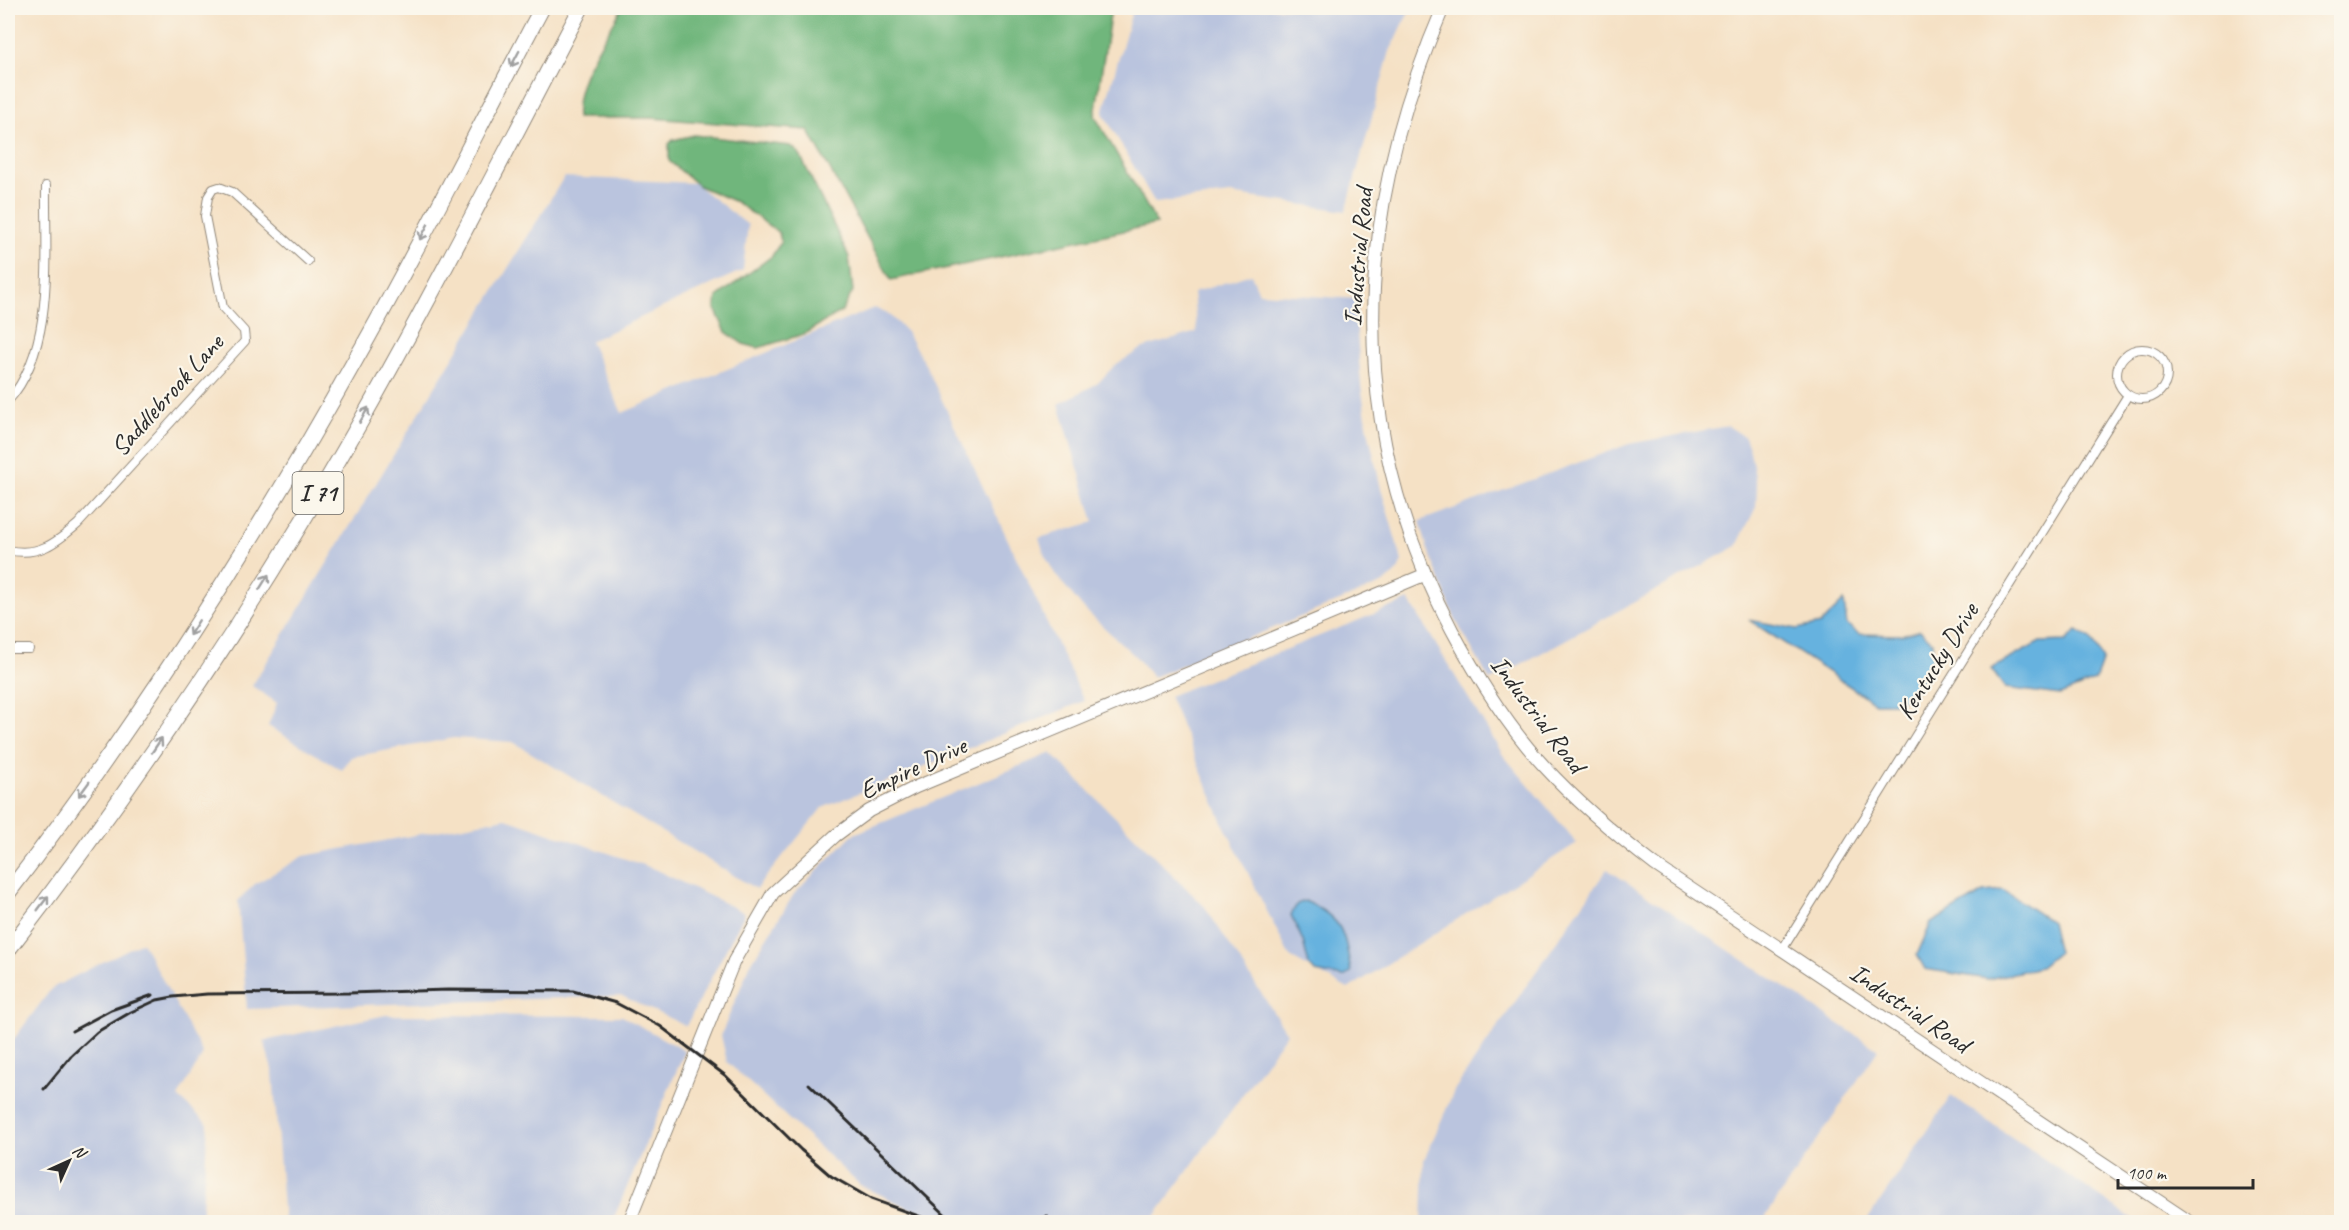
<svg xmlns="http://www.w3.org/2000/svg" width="2349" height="1230" font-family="Caveat,sans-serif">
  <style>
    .industrial { fill: #bac4de }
    .forest { fill: #70b67b; stroke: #4e7053; stroke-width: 1.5 }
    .water { fill: #66b2df; stroke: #486e85; stroke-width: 1.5 }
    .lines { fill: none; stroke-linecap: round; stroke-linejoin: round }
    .street-casing { stroke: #908678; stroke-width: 10 }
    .secondary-casing { stroke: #908678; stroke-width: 14 }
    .highway-casing { stroke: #908678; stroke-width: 17 }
    .street { stroke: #fff; stroke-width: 8 }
    .secondary { stroke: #fff; stroke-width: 12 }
    .highway { stroke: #fff; stroke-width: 15 }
    .rail { stroke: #2b2b2b; stroke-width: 3 }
    .oneway { stroke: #a0a0a0 }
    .labels { text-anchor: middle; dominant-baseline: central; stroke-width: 4.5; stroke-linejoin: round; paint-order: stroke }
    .shield { fill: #fbf7ec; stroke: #696865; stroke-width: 1.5 }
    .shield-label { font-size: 24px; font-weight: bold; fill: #2b2b2b }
    .street-label { font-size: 26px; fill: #2b2b2b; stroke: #fbf7ec }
  </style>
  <rect width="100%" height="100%" fill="#fbf7ec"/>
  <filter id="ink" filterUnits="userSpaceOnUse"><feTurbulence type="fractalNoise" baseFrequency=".0167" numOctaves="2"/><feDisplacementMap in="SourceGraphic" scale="12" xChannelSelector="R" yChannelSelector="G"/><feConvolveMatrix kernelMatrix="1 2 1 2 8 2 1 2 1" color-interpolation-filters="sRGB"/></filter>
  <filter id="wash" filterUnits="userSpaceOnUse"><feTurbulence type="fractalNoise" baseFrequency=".008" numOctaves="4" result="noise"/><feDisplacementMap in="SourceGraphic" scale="24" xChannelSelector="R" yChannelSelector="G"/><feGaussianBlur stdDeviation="1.35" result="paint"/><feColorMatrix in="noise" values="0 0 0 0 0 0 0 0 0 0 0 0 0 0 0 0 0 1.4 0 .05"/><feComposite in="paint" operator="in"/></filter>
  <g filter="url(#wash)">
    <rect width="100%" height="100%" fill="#f5e1c5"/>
    <g class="industrial">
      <polygon points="1133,8 1411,8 1390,51 1346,211 1230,194 1155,203 1103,113"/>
      <polygon points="564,177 694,183 748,225 743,270 590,341 622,413 874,308 886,312 905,330 925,364 1084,701 822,808 756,889 513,742 454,738 351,757 342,770 268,726 277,703 252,686"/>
      <polygon points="1251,274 1259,293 1359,299 1356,319 1361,386 1368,430 1381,489 1402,561 1398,570 1386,582 1153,677 1136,657 1083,608 1055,574 1045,556 1039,538 1094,522 1059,404 1098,383 1115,365 1143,348 1197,332 1193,293"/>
      <polygon points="1728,426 1745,437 1750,451 1757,487 1756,507 1737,546 1490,681 1455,619 1427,547 1420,521 1629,444"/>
      <polygon points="1409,600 1503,755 1577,843 1348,989 1290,957 1224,825 1169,696"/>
      <polygon points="1051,753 1205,907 1287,1033 1151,1222 939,1222 860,1185 727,1062 721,1035 750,965 794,894 852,835"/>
      <polygon points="506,818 652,868 745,913 686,1026 622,996 247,1009 238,901 255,884 304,856"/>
      <polygon points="1607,869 1878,1050 1762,1222 1422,1222 1424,1160 1455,1089"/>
      <polygon points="142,942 203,1054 178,1097 208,1124 201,1222 8,1222 8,1047 52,988"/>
      <polygon points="386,1015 622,1016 685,1051 612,1222 284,1222 273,1073 264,1041"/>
      <polygon points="1951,1096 2137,1222 1866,1222"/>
    </g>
    <g class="forest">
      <path d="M622 8H1110V16L1095 116 1157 224 891 280 808 130 652 118H577C573 79 605 40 622 8Z"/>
      <polygon points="694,135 791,146 799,153 849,257 853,291 842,311 804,334 758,348 743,344 726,332 715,309 717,297 772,256 781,242 779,233 736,202 699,186 669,161 669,144 673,140"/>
    </g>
    <g class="water">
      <polygon points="1844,601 1847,625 1859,634 1901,635 1920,630 1933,642 1932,661 1913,694 1895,703 1875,703 1749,620 1797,629 1821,624"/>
      <polygon points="2077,631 2091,639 2103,659 2095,681 2060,695 2005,688 1991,669 2040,642 2066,641"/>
      <polygon points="2003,890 2051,922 2058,952 2040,967 1988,979 1925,969 1917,955 1931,923 1984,892"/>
      <path d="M1305 901C1344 919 1344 932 1351 972L1344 977 1315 972 1309 965 1303 941 1291 915 1297 904Z"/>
    </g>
  </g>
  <g filter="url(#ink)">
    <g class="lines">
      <defs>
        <g id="street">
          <circle cx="2142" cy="374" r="25"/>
          <path d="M8 401C56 348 45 252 46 186"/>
          <path d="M8 550C38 557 56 543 78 524L245 341 244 331 223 308 205 216 208 197 213 189 219 187 232 192 308 261"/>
          <polyline points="8,649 29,649"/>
          <polyline points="1782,950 2128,395"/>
        </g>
        <g id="secondary">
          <path d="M1443 8C1353 216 1344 426 1452 630 1477 677 1508 727 1544 766 1578 803 1616 835 1655 865L2190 1222"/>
          <polyline points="629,1222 734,961 773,893 835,836 869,811 916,787 1424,575"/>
        </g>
        <g id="highway">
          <path d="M8 893C138 724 253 543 357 357 422 243 480 124 542 8"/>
          <path d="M8 950C113 814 211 672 300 525 402 357 490 181 581 8"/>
        </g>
      </defs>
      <use href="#street" class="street-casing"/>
      <use href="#secondary" class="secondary-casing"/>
      <use href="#highway" class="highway-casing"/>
      <use href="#street" class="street"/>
      <use href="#secondary" class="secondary"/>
      <use href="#highway" class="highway"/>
      <g class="rail">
        <polyline points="72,1031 111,1010 153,995"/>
        <polyline points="809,1084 953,1222"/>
        <polyline points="44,1089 71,1056 97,1032 131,1012 157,1000 173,997 207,994 348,993 448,990 573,991 616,1003 660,1026 726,1076 801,1150 831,1176 871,1199 935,1222"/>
        <polyline points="1040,1222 1047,1216"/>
      </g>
    </g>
    <defs><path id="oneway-shaft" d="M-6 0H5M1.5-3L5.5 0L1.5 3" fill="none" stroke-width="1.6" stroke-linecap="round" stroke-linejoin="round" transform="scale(1.5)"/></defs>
    <g class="oneway">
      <use href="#oneway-shaft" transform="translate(515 59) rotate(118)"/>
      <use href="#oneway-shaft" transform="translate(424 232) rotate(118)"/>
      <use href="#oneway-shaft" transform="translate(364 415) rotate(-60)"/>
      <use href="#oneway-shaft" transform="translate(264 582) rotate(-58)"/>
      <use href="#oneway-shaft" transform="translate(194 628) rotate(122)"/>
      <use href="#oneway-shaft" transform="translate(157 745) rotate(-56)"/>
      <use href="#oneway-shaft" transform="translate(84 789) rotate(126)"/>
      <use href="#oneway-shaft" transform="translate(43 903) rotate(-53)"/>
    </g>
  </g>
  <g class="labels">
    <rect class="shield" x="292.5" y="472" width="51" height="42" rx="4.5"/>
    <g class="shield-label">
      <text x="318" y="493">I 71</text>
    </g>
    <g class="street-label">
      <text transform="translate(1358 257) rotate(-85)">Industrial Road</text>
      <text transform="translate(167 395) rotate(-48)">Saddlebrook Lane</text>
      <text transform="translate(1937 661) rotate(-58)">Kentucky Drive</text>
      <text transform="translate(1538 714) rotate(53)">Industrial Road</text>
      <text transform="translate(913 768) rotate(-25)">Empire Drive</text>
      <text transform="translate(1910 1008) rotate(34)">Industrial Road</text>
    </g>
  </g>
  <rect width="2349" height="1230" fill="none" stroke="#fbf7ec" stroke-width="30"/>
  <g transform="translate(69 1161) rotate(45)" stroke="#fbf7ec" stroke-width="4.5" paint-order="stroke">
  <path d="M0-4.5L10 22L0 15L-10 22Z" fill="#2b2b2b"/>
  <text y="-9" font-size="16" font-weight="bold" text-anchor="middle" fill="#2b2b2b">N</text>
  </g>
  <path d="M2118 1179v9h135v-9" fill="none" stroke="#2b2b2b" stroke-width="3"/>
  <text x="2127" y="1179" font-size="18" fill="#2b2b2b" stroke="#fbf7ec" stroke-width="4.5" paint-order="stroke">100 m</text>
</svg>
